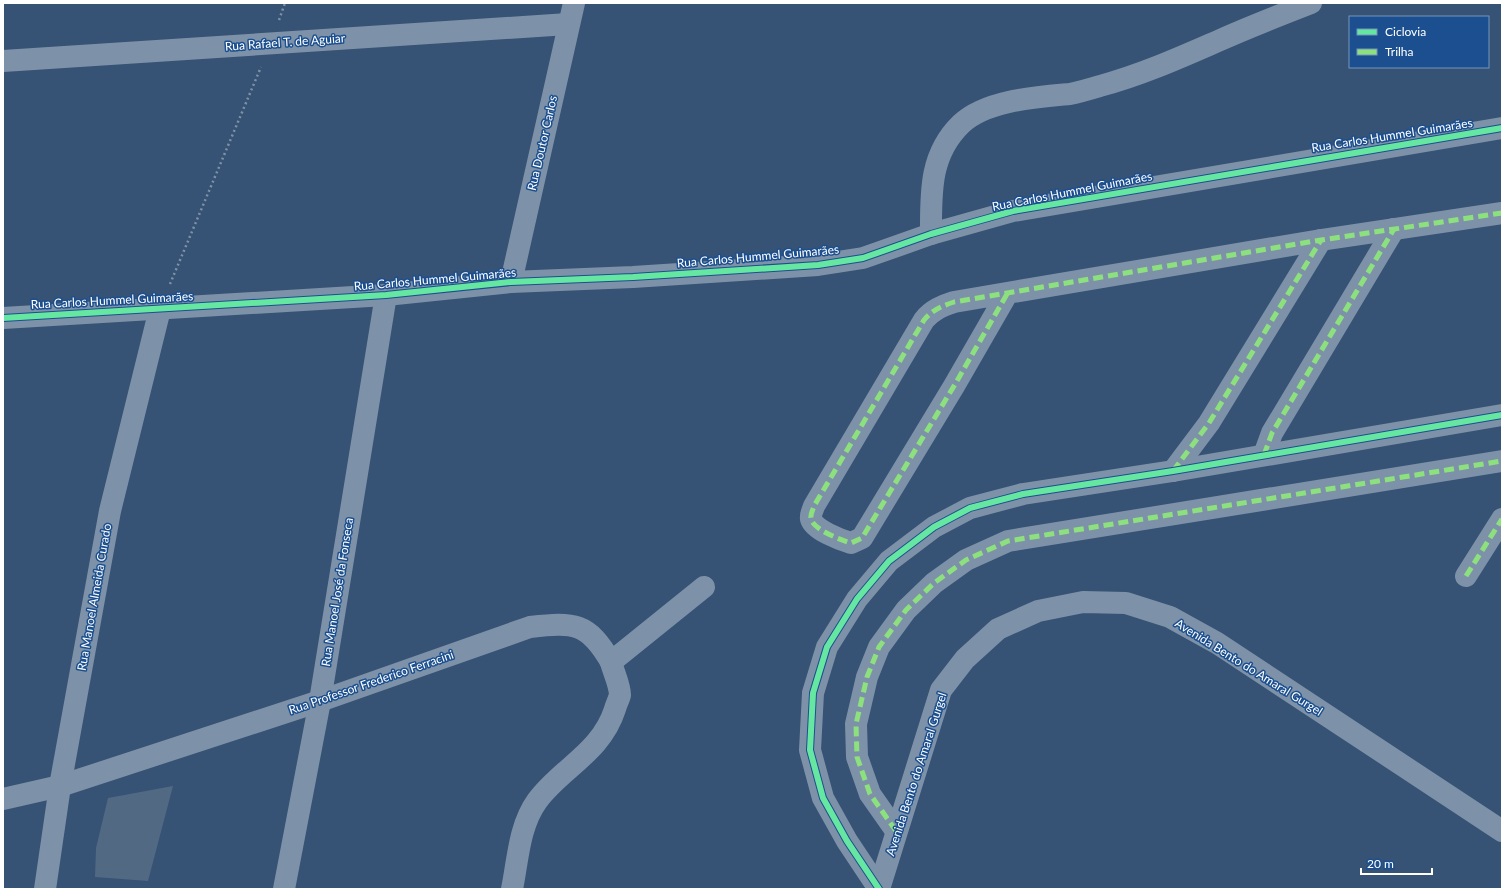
<svg xmlns="http://www.w3.org/2000/svg" width="1505" height="892" font-family="Lato,sans-serif">
  <style>
    .building { fill: #526984 }
    .lines { fill: none; stroke-linecap: round; stroke-linejoin: round }
    .path { stroke: #7d92a8; stroke-width: 2.5; stroke-dasharray: 2 3; stroke-linecap: butt }
    .minor { stroke: #7d92a8; stroke-width: 22 }
    .tertiary { stroke: #7d92a8; stroke-width: 22 }
    .quiet { stroke: #8de07e; stroke-width: 5; stroke-dasharray: 10 5; stroke-linecap: butt }
    .cycleway-casing { stroke: #1b4f8f; stroke-width: 8 }
    .cycleway { stroke: #66e7a1; stroke-width: 6 }
    .labels { text-anchor: middle; dominant-baseline: central; stroke-width: 3; stroke-linejoin: round; paint-order: stroke }
    .street-label { font-size: 12px; fill: #fff; stroke: #1b4f8f }
  </style>
  <rect width="100%" height="100%" fill="#365274"/>
  <polygon class="building" points="173,786 148,881 95,877 96,848 108,798"/>
  <g class="lines">
    <g class="path">
      <polyline points="279,20 285,3"/>
      <polyline points="170,284 261,67"/>
    </g>
    <g class="minor">
      <polyline points="3,61 568,24"/>
      <path d="M931 234C931 194 929 155 961 124 986 100 1037 97 1070 94 1080 92 1090 89 1100 86 1141 75 1179 58 1218 41 1249 27 1280 15 1311 3"/>
      <polyline points="511,282 574,3"/>
      <path d="M1007 294 954 386 862 538 851 543C841 540 814 530 811 519 810 514 813 510 814 506L924 320C932 310 942 306 954 302L1321 240 1502 213"/>
      <polyline points="3,318 386,295 511,282 633,277 818,265 863,258 931,234 1013,211 1502,128"/>
      <polyline points="1264,455 1272,433 1394,229"/>
      <polyline points="1173,471 1209,423 1321,240"/>
      <polyline points="1466,576 1502,519"/>
      <path d="M3 799 60 786 320 701 530 627C574 622 588 622 611 662L704 587"/>
      <polyline points="896,831 870,794 857,757 856,724 867,677 879,647 906,610 934,583 966,560 1008,541 1502,461"/>
      <polyline points="45,889 60,786 110,511 160,309"/>
      <polyline points="284,889 320,701 386,295"/>
      <path d="M512 889C518 860 519 826 537 801 561 768 601 753 615 709 616 705 619 699 620 695 620 685 613 671 611 662"/>
      <polyline points="879,889 847,841 823,798 810,750 813,693 827,647 857,599 889,561 934,527 970,508 1023,494 1173,471 1502,415"/>
    </g>
    <polyline class="tertiary" points="879,889 941,690 965,659 998,629 1038,611 1083,602 1126,603 1170,617 1217,643 1502,831"/>
    <g class="quiet">
      <path d="M1007 294 954 386 862 538 851 543C841 540 814 530 811 519 810 514 813 510 814 506L924 320C932 310 942 306 954 302L1321 240 1502 213"/>
      <polyline points="1264,455 1272,433 1394,229"/>
      <polyline points="1173,471 1209,423 1321,240"/>
      <polyline points="1466,576 1502,519"/>
      <polyline points="896,831 870,794 857,757 856,724 867,677 879,647 906,610 934,583 966,560 1008,541 1502,461"/>
    </g>
    <defs>
      <g id="cycleway">
        <polyline points="3,318 386,295 511,282 633,277 818,265 863,258 931,234 1013,211 1502,128"/>
        <polyline points="879,889 847,841 823,798 810,750 813,693 827,647 857,599 889,561 934,527 970,508 1023,494 1173,471 1502,415"/>
      </g>
    </defs>
    <use href="#cycleway" class="cycleway-casing"/>
    <use href="#cycleway" class="cycleway"/>
  </g>
  <g class="labels">
    <g class="street-label">
      <text transform="translate(285 42) rotate(-4)">Rua Rafael T. de Aguiar</text>
      <text transform="translate(1392 135) rotate(-9)">Rua Carlos Hummel Guimarães</text>
      <text transform="translate(542 143) rotate(-77)">Rua Doutor Carlos</text>
      <text transform="translate(1072 191) rotate(-11)">Rua Carlos Hummel Guimarães</text>
      <text transform="translate(758 256) rotate(-5)">Rua Carlos Hummel Guimarães</text>
      <text transform="translate(435 279) rotate(-5)">Rua Carlos Hummel Guimarães</text>
      <text transform="translate(112 300) rotate(-3)">Rua Carlos Hummel Guimarães</text>
      <text transform="translate(337 592) rotate(-81)">Rua Manoel José da Fonseca</text>
      <text transform="translate(94 597) rotate(-80)">Rua Manoel Almeida Curado</text>
      <text transform="translate(1249 667) rotate(32)">Avenida Bento do Amaral Gurgel</text>
      <text transform="translate(371 682) rotate(-19)">Rua Professor Frederico Ferracini</text>
      <text transform="translate(916 774) rotate(-72)">Avenida Bento do Amaral Gurgel</text>
    </g>
  </g>
  <rect width="1505" height="892" fill="none" stroke="#ffffff" stroke-width="8"/>
  <rect x="1349" y="16" width="140" height="52" fill="#1b4f8f" stroke="#7695bc"/>
  <rect x="1357" y="29" width="20" height="6" fill="#66e7a1" stroke="#7695bc"/>
  <text x="1385" y="36" font-size="12" fill="#ffffff">Ciclovia</text>
  <rect x="1357" y="49" width="20" height="6" fill="#8de07e" stroke="#7695bc"/>
  <text x="1385" y="56" font-size="12" fill="#ffffff">Trilha</text>
  <path d="M1361 868v6h71v-6" fill="none" stroke="#ffffff" stroke-width="2"/>
  <text x="1367" y="868" font-size="12" fill="#ffffff" stroke="#1b4f8f" stroke-width="3" paint-order="stroke">20 m</text>
</svg>
